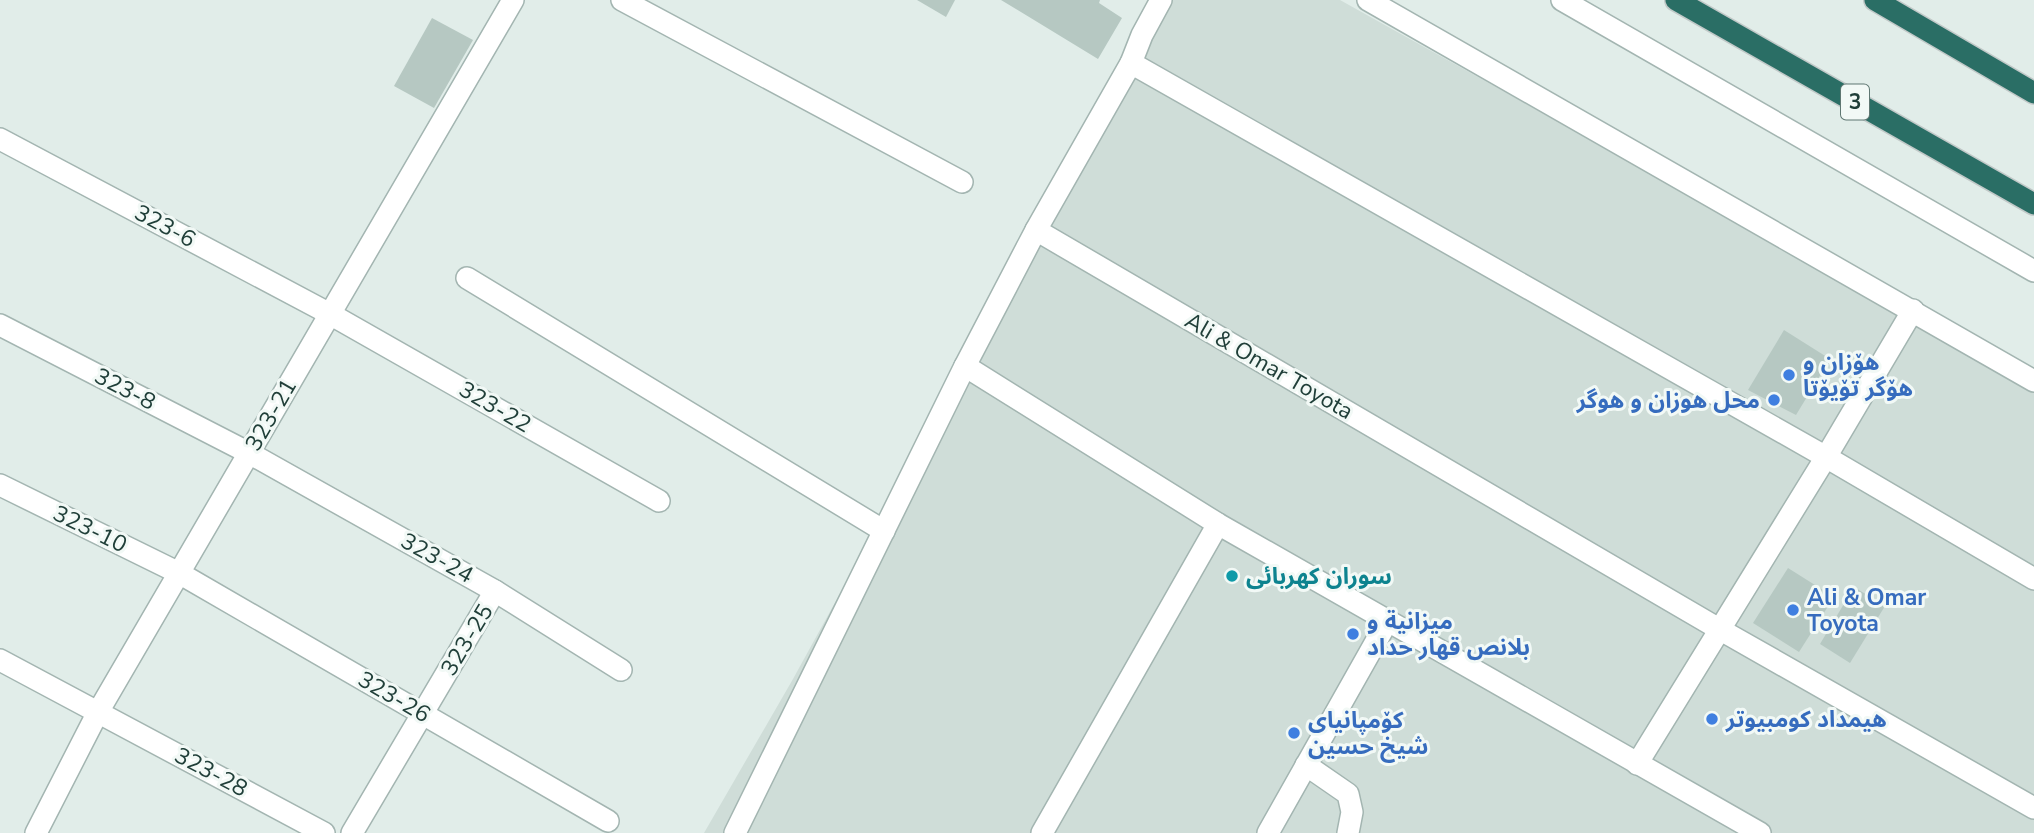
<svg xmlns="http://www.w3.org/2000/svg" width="2034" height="833" font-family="'Nunito Sans','Noto Sans Arabic',sans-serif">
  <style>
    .built { fill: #cfddd8 }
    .building { fill: #b6c8c2 }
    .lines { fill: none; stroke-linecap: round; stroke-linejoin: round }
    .minor-casing { stroke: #a3b5b1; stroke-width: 24 }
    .highway-casing { stroke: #c1c9c8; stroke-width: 24 }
    .minor { stroke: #fff; stroke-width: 21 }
    .highway { stroke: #2a6e65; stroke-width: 21 }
    .shop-dot { fill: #3f7fe0; stroke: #f2f9f6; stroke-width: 2.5 }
    .culture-dot { fill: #0f9aa8; stroke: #f2f9f6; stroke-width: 2.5 }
    .labels { text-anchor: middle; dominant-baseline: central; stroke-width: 6; stroke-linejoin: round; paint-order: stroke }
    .shield { fill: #f2f9f6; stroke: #5f7772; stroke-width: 2 }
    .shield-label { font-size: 21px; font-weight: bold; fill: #203f39 }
    .street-label { font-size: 23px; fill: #203f39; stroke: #f2f9f6 }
    .shop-label { font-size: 23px; font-weight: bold; fill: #366cbe; stroke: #f2f9f6; text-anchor: start }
    .culture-label { font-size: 23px; font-weight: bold; fill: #0d838f; stroke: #f2f9f6; text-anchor: start }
  </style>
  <rect width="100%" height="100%" fill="#e1ede9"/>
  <polygon class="built" points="1166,0 1340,0 1668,183 2034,378 2034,833 704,833 793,679"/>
  <g class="building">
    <polygon points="917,0 955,0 946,17"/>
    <polygon points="1001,0 1100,0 1099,3 1122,18 1098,59"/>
    <polygon points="432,18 473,40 434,108 394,86"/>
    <polygon points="1784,330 1830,359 1796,415 1748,390"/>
    <polygon points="1788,568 1834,597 1799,652 1753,623"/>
    <polygon points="1854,587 1885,606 1850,663 1820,644"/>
  </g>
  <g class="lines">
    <defs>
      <g id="minor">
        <polyline points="622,0 962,182"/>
        <polyline points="1368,0 2034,381"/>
        <polyline points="1562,0 2034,271"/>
        <polyline points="1131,63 1826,457 2034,579"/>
        <polyline points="0,139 330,314 659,501"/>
        <polyline points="1036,230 1719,629 2034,808"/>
        <polyline points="467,278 884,531"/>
        <polyline points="0,325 249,453 495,591 621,670"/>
        <polyline points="965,366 1218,524 1760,833"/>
        <polyline points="0,485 179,573 608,821"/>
        <polyline points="0,660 324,833"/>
        <polyline points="1637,764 1826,457 1913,310"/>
        <polyline points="1306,765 1348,794 1352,812 1348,833"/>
        <polyline points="36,833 98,712 513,0"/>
        <polyline points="352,833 495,591"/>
        <polyline points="735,833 965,366 1036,230 1131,63 1142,35 1161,0"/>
        <polyline points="1042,833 1218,524"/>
        <polyline points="1268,833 1387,622"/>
      </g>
      <g id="highway">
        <polyline points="1676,0 2034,204"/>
        <polyline points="1875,0 2034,93"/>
      </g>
    </defs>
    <use href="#minor" class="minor-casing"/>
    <use href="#highway" class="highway-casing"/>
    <use href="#minor" class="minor"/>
    <use href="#highway" class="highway"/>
  </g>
  <g class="shop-dot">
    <circle cx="1789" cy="375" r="7"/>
    <circle cx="1774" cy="400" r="7"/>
    <circle cx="1793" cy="610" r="7"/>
    <circle cx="1353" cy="634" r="7"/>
    <circle cx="1712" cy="719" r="7"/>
    <circle cx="1294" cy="733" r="7"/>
  </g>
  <circle class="culture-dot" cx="1232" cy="576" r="7"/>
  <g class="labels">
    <rect class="shield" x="1841" y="84.5" width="28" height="35" rx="5"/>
    <g class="shield-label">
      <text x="1855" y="102">3</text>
    </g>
    <g class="street-label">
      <text transform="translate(165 226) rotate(28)">323-6</text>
      <text transform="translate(1269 366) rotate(30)">Ali &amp; Omar Toyota</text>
      <text transform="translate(125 389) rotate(27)">323-8</text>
      <text transform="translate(495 407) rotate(30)">323-22</text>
      <text transform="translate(271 415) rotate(-60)">323-21</text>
      <text transform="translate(90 529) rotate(26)">323-10</text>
      <text transform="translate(437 558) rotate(29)">323-24</text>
      <text transform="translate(467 640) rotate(-59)">323-25</text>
      <text transform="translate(394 697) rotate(30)">323-26</text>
      <text transform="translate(211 772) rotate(28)">323-28</text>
    </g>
    <g class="shop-label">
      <text x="1803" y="362">هۆزان و<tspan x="1803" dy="26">هۆگر تۆیۆتا</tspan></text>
      <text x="1760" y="400" text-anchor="end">محل هوزان و هوگر</text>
      <text x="1807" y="597">Ali &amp; Omar<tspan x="1807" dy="26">Toyota</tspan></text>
      <text x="1367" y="621">ميزانية و<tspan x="1367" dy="26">بلانص قهار حداد</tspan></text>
      <text x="1726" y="719">هيمداد كومبيوتر</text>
      <text x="1308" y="720">کۆمپانیای<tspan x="1308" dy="26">شیخ حسین</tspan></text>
    </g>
    <g class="culture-label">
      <text x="1246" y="576">سوران کهربائی</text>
    </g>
  </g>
</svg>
